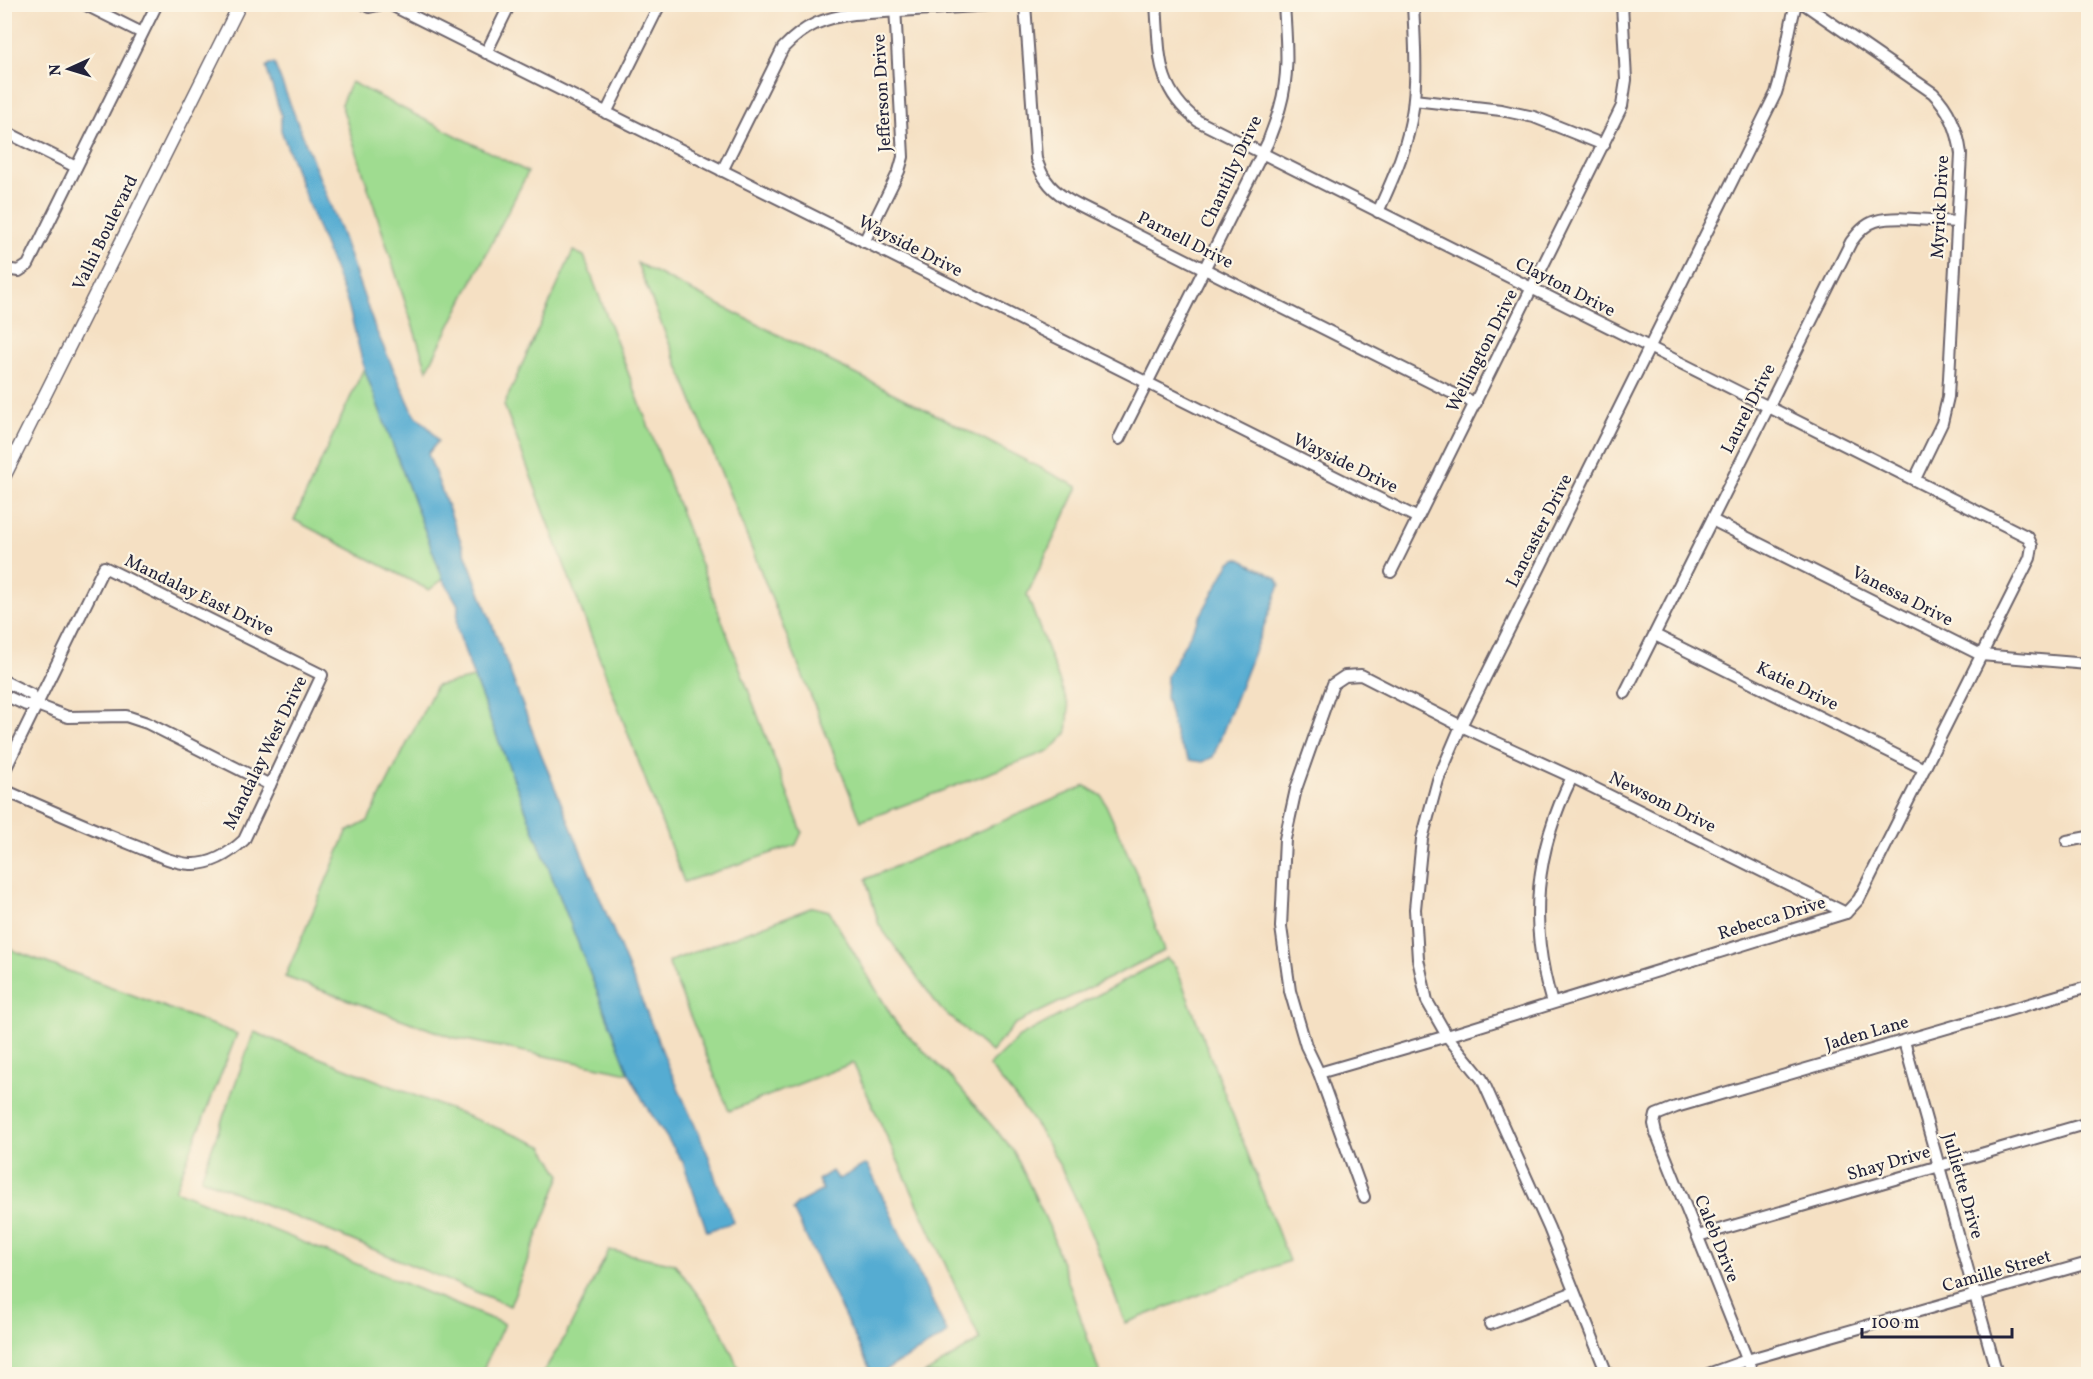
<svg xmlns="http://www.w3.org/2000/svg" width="2093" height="1379" font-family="Vollkorn,serif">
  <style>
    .green { fill: #9fdc90; stroke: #607f66; stroke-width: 1.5 }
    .water { fill: #55acd2; stroke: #3c6786; stroke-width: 1.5 }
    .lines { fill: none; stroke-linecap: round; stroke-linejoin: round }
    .minor-casing { stroke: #6c646b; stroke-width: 14 }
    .tertiary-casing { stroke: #6c646b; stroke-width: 15 }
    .minor { stroke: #fff; stroke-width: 10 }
    .tertiary { stroke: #fff; stroke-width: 12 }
    .labels { text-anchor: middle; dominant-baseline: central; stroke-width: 4.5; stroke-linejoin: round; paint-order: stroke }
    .street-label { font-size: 18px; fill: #22223b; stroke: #fcf5e5 }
  </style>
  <rect width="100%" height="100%" fill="#fcf5e5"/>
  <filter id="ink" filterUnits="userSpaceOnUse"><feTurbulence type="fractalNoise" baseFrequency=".0167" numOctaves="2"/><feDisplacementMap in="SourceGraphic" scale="12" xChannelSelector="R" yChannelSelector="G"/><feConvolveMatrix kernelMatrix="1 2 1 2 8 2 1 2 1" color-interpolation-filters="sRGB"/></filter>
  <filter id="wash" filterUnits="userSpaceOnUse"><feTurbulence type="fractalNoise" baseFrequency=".008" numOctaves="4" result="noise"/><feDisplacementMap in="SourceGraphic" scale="24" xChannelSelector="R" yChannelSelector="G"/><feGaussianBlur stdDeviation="1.35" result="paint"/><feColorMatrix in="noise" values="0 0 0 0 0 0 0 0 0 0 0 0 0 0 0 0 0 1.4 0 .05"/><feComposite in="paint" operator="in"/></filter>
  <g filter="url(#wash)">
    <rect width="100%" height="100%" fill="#f5e0c3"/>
    <g class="green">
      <polygon points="351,82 528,172 427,370 341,104"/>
      <polygon points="573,251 584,256 802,832 796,845 684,882 504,405"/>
      <polygon points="637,263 1078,487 1027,595 1069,707 1067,733 1051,750 861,821"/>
      <polygon points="364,368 443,579 429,590 294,520"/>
      <polygon points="474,678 629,1073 451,1037 285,977 347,832 368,821 436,686"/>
      <polygon points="1085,786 1102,796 1139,879 1164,951 1015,1024 991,1052 940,1008 879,925 866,879"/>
      <polygon points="813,907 829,911 896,1023 955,1082 1014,1152 1049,1226 1100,1374 924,1374 980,1340 853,1063 729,1111 668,962"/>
      <polygon points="4,947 237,1034 175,1190 504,1324 481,1374 5,1374"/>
      <path d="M1167 958 1176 967 1289 1261 1125 1323C1104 1266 1083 1208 1054 1155 1036 1122 1013 1094 989 1066L1019 1037Z"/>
      <polygon points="254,1032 543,1146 561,1175 510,1306 201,1178"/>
      <polygon points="609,1250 675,1264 717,1321 741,1374 542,1374 565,1337"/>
    </g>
    <g class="water">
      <polygon points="274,63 341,232 375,328 414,414 430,429 438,441 428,454 538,746 668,1065 709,1157 716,1180 734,1222 707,1231 683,1162 646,1106 629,1073 474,678 457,629 458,605 443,579 364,368 348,304 312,214 281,130 281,115 266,67"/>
      <polygon points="1238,558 1277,578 1280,585 1213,757 1203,762 1190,760 1177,741 1166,697 1167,676 1230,562"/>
      <polygon points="864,1165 868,1166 947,1332 946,1335 879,1374 872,1373 793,1210 797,1204 823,1190 818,1180 832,1171 838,1180"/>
    </g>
  </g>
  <g filter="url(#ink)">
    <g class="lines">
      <defs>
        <g id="minor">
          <polyline points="84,4 142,33"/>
          <polyline points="364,4 369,7 383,4"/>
          <polyline points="389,4 1418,518"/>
          <path d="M1025 4 1036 159C1039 166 1041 174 1046 180 1058 198 1082 207 1101 217L1450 392 1476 403"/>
          <path d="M1156 4C1160 54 1155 88 1198 121L2028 537 2032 546 2030 558 1859 899 1846 913 1447 1036 1319 1073"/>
          <path d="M1804 4 1933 93C1950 110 1958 130 1961 154L1948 397 1942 423 1915 479"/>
          <polyline points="486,53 510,4"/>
          <polyline points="1414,100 1501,110 1534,117 1604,145"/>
          <polyline points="606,113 660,4"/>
          <polyline points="4,131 76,167"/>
          <path d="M722 171 783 48C805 25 823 18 854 14L1006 4"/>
          <path d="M1378 212C1389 187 1401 162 1408 134 1419 92 1415 48 1413 4"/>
          <polyline points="864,242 899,171 903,157 895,6"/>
          <polyline points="4,269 19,271 28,265 157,4"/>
          <path d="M1119 439 1268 142C1272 130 1277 119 1280 107 1290 73 1286 39 1284 4"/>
          <polyline points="1712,520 1981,655 2088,664"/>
          <polyline points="1391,572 1622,106 1626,80 1622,4"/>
          <polyline points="1655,635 1924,769"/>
          <polyline points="4,681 32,695 37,705"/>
          <path d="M1625 693 1851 242C1857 234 1865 224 1876 221 1896 215 1935 221 1957 222"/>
          <polyline points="4,695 26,705 37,705 68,717 126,716 147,723 270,785"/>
          <path d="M4 772 104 567 322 675 244 840C229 854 212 865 191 864 171 863 151 852 133 845 90 828 47 809 4 790"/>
          <polyline points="2067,841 2088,837"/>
          <path d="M1552 1003C1528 923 1535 851 1572 777"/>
          <polyline points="1904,1041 1997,1374"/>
          <polyline points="1364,1197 1319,1073 1306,1046 1290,991 1281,927 1285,839 1296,789 1333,684 1345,676 1361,675 1461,726 1572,777 1846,913"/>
          <polyline points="1698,1236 2088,1123"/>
          <polyline points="1490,1324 1574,1292"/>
          <path d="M1607 1374 1549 1228 1482 1079 1447 1036 1427 1001 1418 959 1415 909 1422 839 1438 780 1461 726 1776 93C1786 63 1787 34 1796 4"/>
          <polyline points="1708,1374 1747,1360 2088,1263"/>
          <polyline points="1753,1374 1656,1133 1654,1124 1656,1115 1676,1107 2088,987"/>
        </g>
        <polyline id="tertiary" points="4,477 240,4"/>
      </defs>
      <use href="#minor" class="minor-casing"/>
      <use href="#tertiary" class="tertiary-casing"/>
      <use href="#minor" class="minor"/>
      <use href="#tertiary" class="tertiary"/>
    </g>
  </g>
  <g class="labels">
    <g class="street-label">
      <text transform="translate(883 93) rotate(-93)">Jefferson Drive</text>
      <text transform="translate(1232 172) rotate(-65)">Chantilly Drive</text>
      <text transform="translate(1941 207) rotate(-87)">Myrick Drive</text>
      <text transform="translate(106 233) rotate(-64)">Valhi Boulevard</text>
      <text transform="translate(1185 241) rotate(27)">Parnell Drive</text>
      <text transform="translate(910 247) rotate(27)">Wayside Drive</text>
      <text transform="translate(1565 288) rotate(27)">Clayton Drive</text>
      <text transform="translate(1483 351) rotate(-63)">Wellington Drive</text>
      <text transform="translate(1749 409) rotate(-63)">Laurel Drive</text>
      <text transform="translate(1345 464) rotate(26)">Wayside Drive</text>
      <text transform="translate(1540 531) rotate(-63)">Lancaster Drive</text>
      <text transform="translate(199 596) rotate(26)">Mandalay East Drive</text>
      <text transform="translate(1902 597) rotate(27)">Vanessa Drive</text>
      <text transform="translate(1797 687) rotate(26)">Katie Drive</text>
      <text transform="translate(266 753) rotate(-64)">Mandalay West Drive</text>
      <text transform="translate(1662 803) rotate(26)">Newsom Drive</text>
      <text transform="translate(1772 919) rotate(-17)">Rebecca Drive</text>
      <text transform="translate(1867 1034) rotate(-16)">Jaden Lane</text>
      <text transform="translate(1889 1164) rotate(-16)">Shay Drive</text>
      <text transform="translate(1962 1186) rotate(74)">Julliette Drive</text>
      <text transform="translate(1716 1239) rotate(68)">Caleb Drive</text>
      <text transform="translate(1997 1272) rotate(-16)">Camille Street</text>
    </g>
  </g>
  <rect width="2093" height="1379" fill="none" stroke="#fcf5e5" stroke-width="24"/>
  <g transform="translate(69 69) rotate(266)" stroke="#fcf5e5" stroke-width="4.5" paint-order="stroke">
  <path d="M0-4.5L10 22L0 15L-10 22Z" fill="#22223b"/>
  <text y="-9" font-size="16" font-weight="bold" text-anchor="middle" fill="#22223b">N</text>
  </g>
  <path d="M1862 1328v9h150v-9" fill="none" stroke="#22223b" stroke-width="3"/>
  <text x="1871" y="1328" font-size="18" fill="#22223b" stroke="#fcf5e5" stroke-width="4.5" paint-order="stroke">100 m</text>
</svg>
